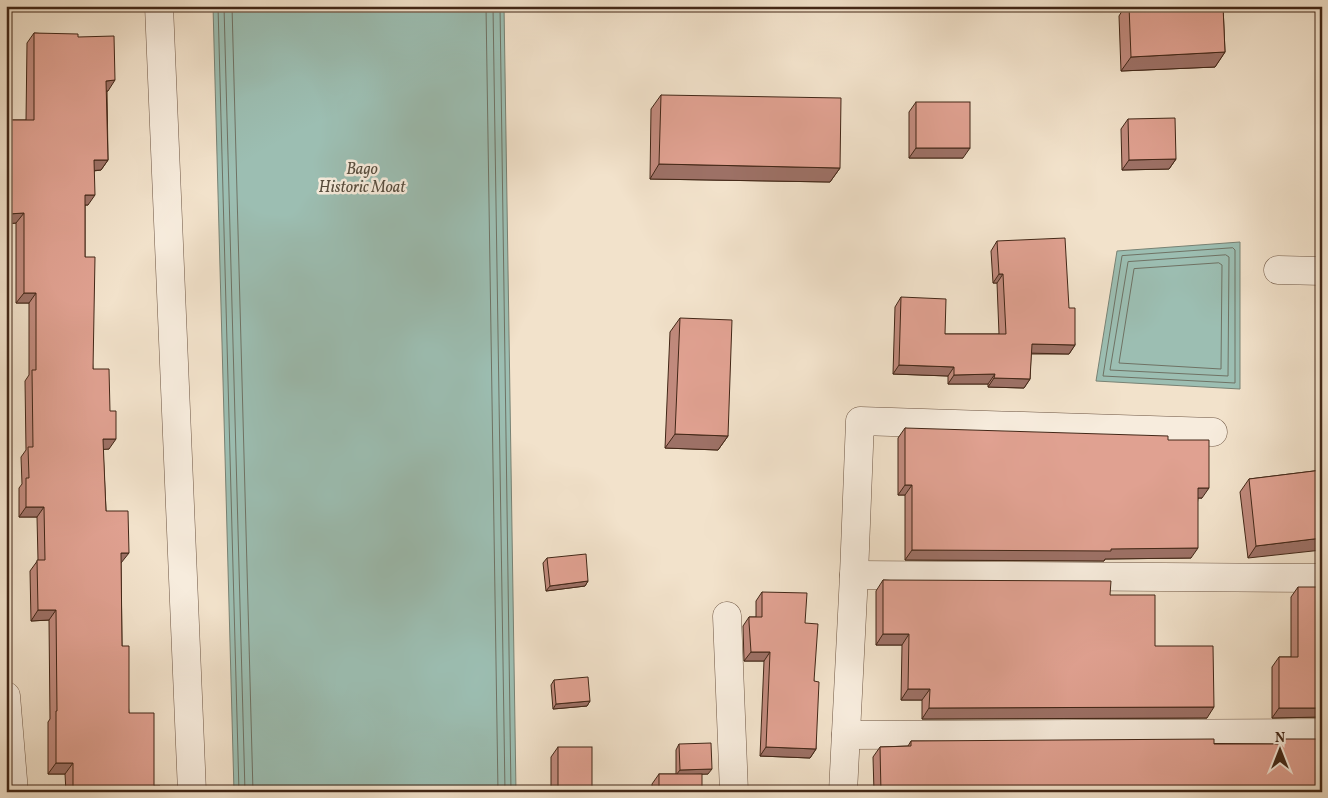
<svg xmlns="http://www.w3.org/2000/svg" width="1328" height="798" font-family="Vollkorn,serif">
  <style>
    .water { fill: #9cbeb2; stroke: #788274 }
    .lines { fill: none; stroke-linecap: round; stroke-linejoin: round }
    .shore { stroke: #6f7264; stroke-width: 1 }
    .minor-casing { stroke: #6e5644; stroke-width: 29 }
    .minor { stroke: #f7ecdd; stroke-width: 28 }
    .wall { fill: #c18a7d; stroke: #422717 }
    .shaded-wall { fill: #9d7166; stroke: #422717 }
    .building { fill: #e0a191; stroke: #422717 }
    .labels { text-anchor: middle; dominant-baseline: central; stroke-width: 5; stroke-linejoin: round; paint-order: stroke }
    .water-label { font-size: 16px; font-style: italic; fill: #584d3e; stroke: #f7ecdd }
  </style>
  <rect width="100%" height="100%" fill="#f2e2cb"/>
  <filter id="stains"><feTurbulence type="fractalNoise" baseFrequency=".004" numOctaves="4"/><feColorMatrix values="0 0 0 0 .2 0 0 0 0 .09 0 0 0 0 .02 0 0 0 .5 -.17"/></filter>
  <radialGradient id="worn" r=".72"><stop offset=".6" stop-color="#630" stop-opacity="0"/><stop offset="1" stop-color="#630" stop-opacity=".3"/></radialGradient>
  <g class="water">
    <polygon points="213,6 504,6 516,792 234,792"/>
    <polygon points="1240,242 1240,389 1096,381 1117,251"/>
  </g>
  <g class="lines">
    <g class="shore">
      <polyline points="218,6 239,792"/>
      <polyline points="224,6 245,792"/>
      <polyline points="232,6 253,792"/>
      <polyline points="486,6 498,792"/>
      <polyline points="493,6 505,792"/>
      <polyline points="500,6 511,792"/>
      <polygon points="1233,248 1235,250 1235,383 1103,376 1122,256"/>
      <polygon points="1226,255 1229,257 1228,376 1110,370 1128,262"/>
      <polygon points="1219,263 1222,265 1221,369 1119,363 1134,269"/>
    </g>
    <defs>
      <g id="minor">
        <polyline points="159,6 192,792"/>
        <polyline points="1278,270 1322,271"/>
        <polyline points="854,575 1322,578"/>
        <polyline points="727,616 734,792"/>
        <polyline points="6,696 14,792"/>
        <polyline points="846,735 1322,733"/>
        <polyline points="843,792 854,575 860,421 1213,432"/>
      </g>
    </defs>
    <use href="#minor" class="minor-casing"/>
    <use href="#minor" class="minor"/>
  </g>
  <g class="wall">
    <polygon points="1125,6 1223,6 1225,52 1215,67 1121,71 1119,16"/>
    <polygon points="34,33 78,37 108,91 107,91 108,160 101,170 94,171 88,205 85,205 85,257 93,369 109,449 103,449 106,511 121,563 121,564 122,646 129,713 154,786 160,792 66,792 65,774 48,774 48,722 50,719 49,620 31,621 30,571 38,560 37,517 19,517 19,488 22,484 21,457 26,450 25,381 29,375 29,303 16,303 16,223 6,224 6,123 8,120 26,120 27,43"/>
    <polygon points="661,95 840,168 830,182 650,179 651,109"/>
    <polygon points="916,102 963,158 909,158 909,112"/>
    <polygon points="1128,119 1176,159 1169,169 1122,170 1121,129"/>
    <polygon points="997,241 1069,308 1075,345 1069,354 1031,354 1030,379 1024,388 988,387 988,384 948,384 948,376 893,374 895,307 901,297 945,334 999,334 997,283 993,283 991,251"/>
    <polygon points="680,318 728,436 718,450 665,448 670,332"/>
    <polygon points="905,428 1202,498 1198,498 1191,558 1105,559 1104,561 905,560 905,495 898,495 898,438"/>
    <polygon points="1322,470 1248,558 1240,492 1249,479"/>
    <polygon points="547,558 588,581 585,586 546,591 543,563"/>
    <polygon points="883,580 1110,595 1155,646 1207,718 922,719 922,700 901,700 902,645 876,645 876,591"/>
    <polygon points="1298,587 1322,717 1272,718 1272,667 1279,657 1291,657 1291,597"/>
    <polygon points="762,592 805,623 814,681 816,749 810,758 760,756 764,661 744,661 743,626 749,617 756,617 756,601"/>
    <polygon points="554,680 590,701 587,706 553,709 551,685"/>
    <polygon points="1279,739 1322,792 874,792 873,757 880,747 908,746 911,741 1275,744"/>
    <polygon points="679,744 708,774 682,774 702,792 652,792 652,784 659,774 676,774 676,750"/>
    <polygon points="558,747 592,792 551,792 551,757"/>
  </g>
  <g class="shaded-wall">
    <polygon points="1225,52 1215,67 1121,71 1131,57"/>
    <polygon points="115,80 108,91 99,91 106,81"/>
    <polygon points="916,148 970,148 963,158 909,158"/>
    <polygon points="1176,159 1169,169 1122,170 1129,160"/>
    <polygon points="94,160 108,160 101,170 87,171"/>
    <polygon points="659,164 840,168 830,182 650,179"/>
    <polygon points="85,195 95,195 88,205 78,205"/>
    <polygon points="24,213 16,223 6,224 6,216 8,214"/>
    <polygon points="999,274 1003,274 997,283 993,283"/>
    <polygon points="24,293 36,293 29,303 16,303"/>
    <polygon points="1032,344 1075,345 1069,354 1025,353"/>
    <polygon points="899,365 954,367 948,376 893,374"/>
    <polygon points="995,374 988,384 948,384 954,375"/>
    <polygon points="994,378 1030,379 1024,388 988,387"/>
    <polygon points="675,434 728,436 718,450 665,448"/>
    <polygon points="103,439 116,439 109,449 96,450"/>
    <polygon points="905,485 912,485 905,495 898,495"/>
    <polygon points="1198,488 1209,488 1202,498 1191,498"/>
    <polygon points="26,507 44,507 37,517 19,517"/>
    <polygon points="1322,538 1322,550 1248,558 1256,546"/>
    <polygon points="1198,548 1191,558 1105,559 1104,561 905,560 912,550"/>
    <polygon points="121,553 129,553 121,563 114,564"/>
    <polygon points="588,581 585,586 546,591 550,586"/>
    <polygon points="38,610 56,610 49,620 31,621"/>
    <polygon points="883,634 909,634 902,645 876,645"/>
    <polygon points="751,652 770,652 764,661 744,661"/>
    <polygon points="908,689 930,689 922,700 901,700"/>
    <polygon points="590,701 587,706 553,709 556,704"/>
    <polygon points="1214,707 1207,718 922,719 929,708"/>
    <polygon points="1279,708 1322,708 1322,717 1272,718"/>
    <polygon points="766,747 816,749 810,758 760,756"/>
    <polygon points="56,763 73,763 65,774 48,774"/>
    <polygon points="712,769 708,774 676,775 680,770"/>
  </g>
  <g class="building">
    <polygon points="1129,6 1223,6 1225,52 1131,57"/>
    <polygon points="34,33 78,34 78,37 114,36 115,80 106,81 108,160 94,160 95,195 85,195 85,257 95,257 93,369 109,369 110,411 116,411 116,439 103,439 106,511 128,511 129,553 121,553 122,646 129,646 129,713 154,713 154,786 160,786 160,792 73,792 73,763 56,763 56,711 57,711 56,610 38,610 37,560 45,560 44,507 26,507 26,478 29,478 28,447 33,447 32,370 36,370 36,293 24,293 24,213 8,214 8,120 34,120"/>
    <polygon points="661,95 841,98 840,168 659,164"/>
    <rect x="916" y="102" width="54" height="46"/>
    <polygon points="1175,118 1176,159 1129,160 1128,119"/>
    <polygon points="1065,238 1069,308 1075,308 1075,345 1032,344 1030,379 994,378 995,374 954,375 954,367 899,365 901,297 946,299 945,334 1006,334 1003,274 999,274 997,241"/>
    <polygon points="680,318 732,320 728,436 675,434"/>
    <polygon points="905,428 1168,436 1168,440 1209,440 1209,488 1198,488 1198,548 1111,549 1111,551 912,550 912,485 905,485"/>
    <polygon points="1322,470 1322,538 1256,546 1249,479"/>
    <polygon points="586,554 588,581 550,586 547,558"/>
    <polygon points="883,580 1111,581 1110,595 1155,595 1155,646 1213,646 1214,707 929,708 930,689 908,689 909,634 883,634"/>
    <polygon points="1298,587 1322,587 1322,708 1279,708 1279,657 1298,657"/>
    <polygon points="762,592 807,593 805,623 818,624 814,681 819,682 816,749 766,747 770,652 751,652 749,622 749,617 762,617"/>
    <polygon points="588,677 590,701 556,704 554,680"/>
    <polygon points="1214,739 1214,744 1279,744 1279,739 1322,739 1322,792 881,792 880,747 911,746 911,741"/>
    <polygon points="711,743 712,769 680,770 679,744"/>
    <rect x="558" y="747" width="34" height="45"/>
    <rect x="659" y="774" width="43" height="18"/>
  </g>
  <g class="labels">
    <g class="water-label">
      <text x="362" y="170">Bago<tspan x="362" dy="18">Historic Moat</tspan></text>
    </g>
  </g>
  <rect width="1328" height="798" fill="none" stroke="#f2e2cb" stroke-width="25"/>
  <rect x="8" y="8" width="1313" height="783" fill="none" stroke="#422717" stroke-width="2.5"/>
  <rect x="12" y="12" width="1303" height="773" fill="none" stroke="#422717"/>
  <g transform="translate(1280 750)" stroke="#f7ecdd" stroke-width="4" paint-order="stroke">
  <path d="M0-4L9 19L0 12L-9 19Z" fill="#422717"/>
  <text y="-8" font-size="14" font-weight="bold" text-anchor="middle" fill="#422717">N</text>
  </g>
  <rect width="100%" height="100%" filter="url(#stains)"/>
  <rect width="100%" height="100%" fill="url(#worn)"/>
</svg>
